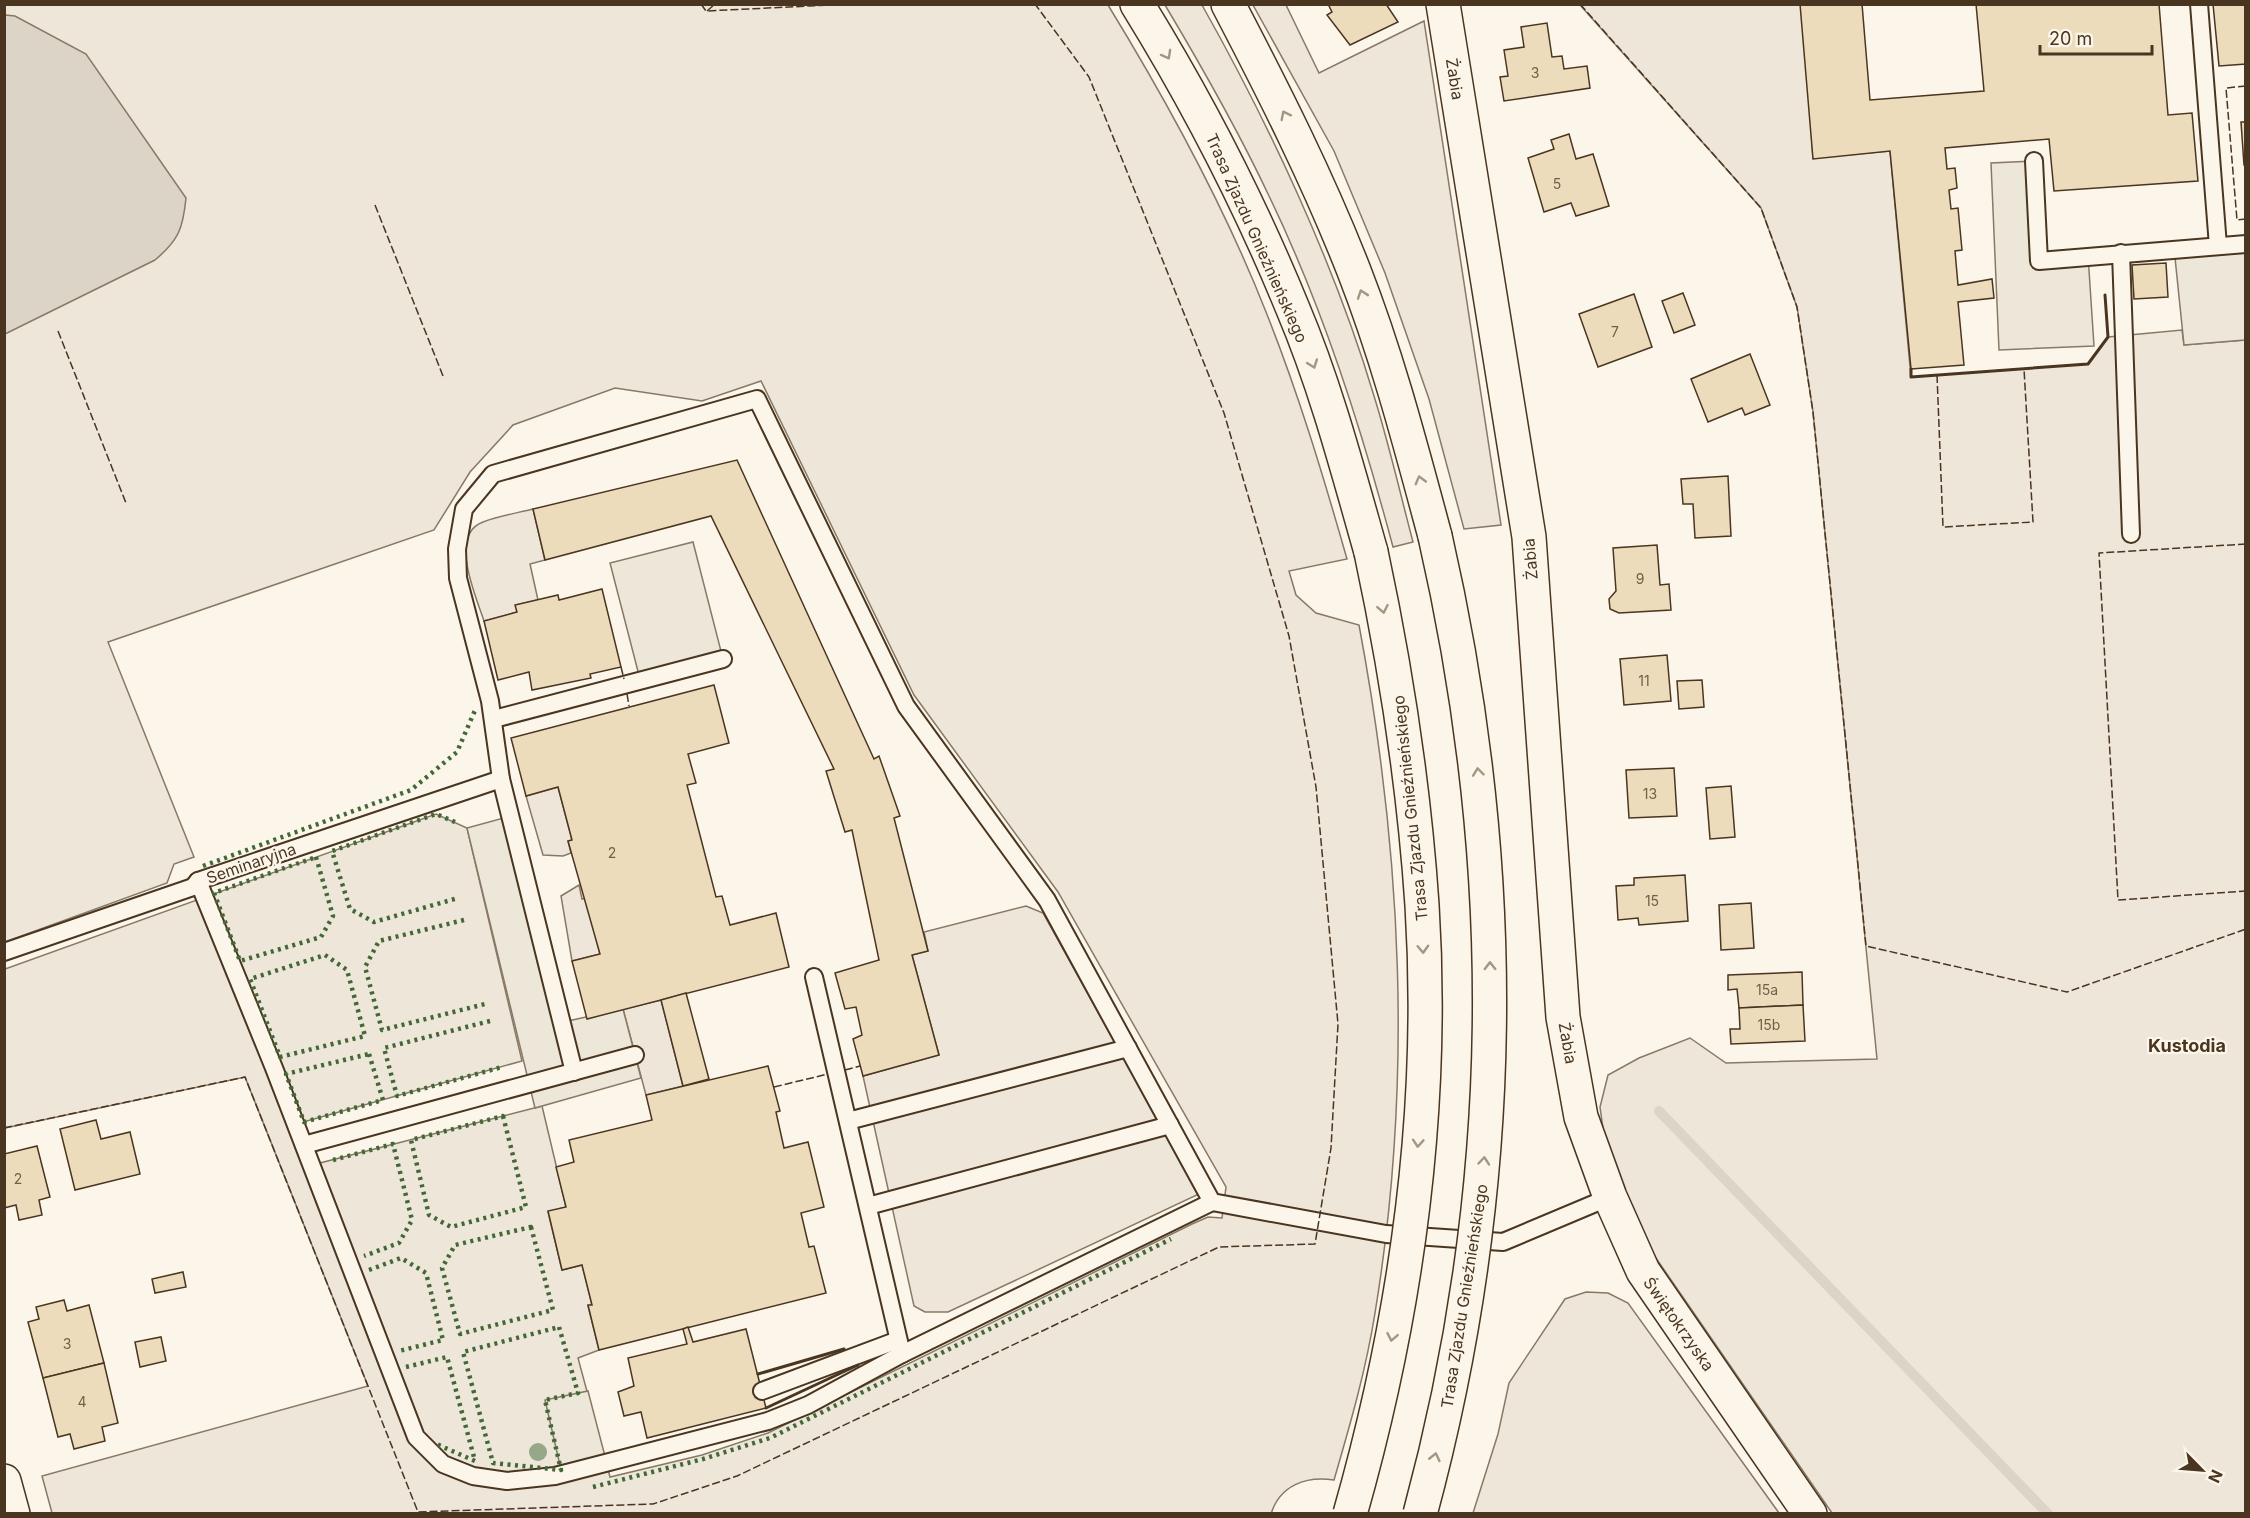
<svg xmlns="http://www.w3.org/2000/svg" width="2250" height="1518" font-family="Inter,sans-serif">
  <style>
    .green { fill: #ede6d9; stroke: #887966; stroke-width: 1.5 }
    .parking { fill: #ede7d9; stroke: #887966; stroke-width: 1.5 }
    .water { fill: #dcd4c6; stroke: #887966; stroke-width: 1.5 }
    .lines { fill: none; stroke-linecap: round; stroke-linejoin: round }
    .stream { stroke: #dcd4c6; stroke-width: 10 }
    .building { fill: #ecdcbc; stroke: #4a3520; stroke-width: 1.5 }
    .service-casing { stroke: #4a3520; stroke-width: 20 }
    .minor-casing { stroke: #4a3520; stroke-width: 36 }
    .primary-casing { stroke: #4a3520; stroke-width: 36 }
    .service { stroke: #fbf6e9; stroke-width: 16 }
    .minor { stroke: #fbf6e9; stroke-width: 33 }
    .primary { stroke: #fbf6e9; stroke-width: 33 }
    .primary-bridge-casing { stroke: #4a3520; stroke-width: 36; stroke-linecap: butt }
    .primary-bridge { stroke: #fbf6e9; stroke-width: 33 }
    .hedge { stroke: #436837; stroke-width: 4.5; stroke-dasharray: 3 4.5; stroke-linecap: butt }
    .fence { stroke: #4a3520; stroke-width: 1.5; stroke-dasharray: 8 3; stroke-linecap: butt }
    .wall { stroke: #4a3520; stroke-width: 3 }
    .tree { fill: #96a887 }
    .oneway { stroke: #a29684 }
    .labels { text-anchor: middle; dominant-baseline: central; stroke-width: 4.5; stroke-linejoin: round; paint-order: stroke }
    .number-label { font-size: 14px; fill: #725f47 }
    .street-label { font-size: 16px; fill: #4a3520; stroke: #fbf6e9 }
    .neighbourhood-label { font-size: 18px; font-weight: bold; fill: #4a3520; stroke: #fbf6e9 }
  </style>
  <rect width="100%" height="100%" fill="#fbf6e9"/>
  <g class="green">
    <path d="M5 5H1108C1168 103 1224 205 1266 312 1298 392 1323 475 1347 559L1289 571 1296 595 1316 613 1359 625C1402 854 1413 1082 1375 1313 1366 1370 1350 1425 1334 1480 1306 1476 1280 1485 1271 1514L52 1513 42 1476 368 1386 245 1077 5 1128V969L436 814 467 828 522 1061 296 1124 312 1165 542 1106 566 1207 548 1212 562 1270 582 1265 592 1305 588 1306 599 1350 578 1358 610 1477 702 1455 768 1433 1192 1224 1208 1217 1222 1218 1226 1187 1058 892 914 695 761 381 702 401 615 388 513 425 470 472 434 530 108 642 194 857 174 864 167 883 5 942Z"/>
    <path d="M1165 5H1202C1269 124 1335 265 1374 396 1389 444 1400 493 1413 542L1393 547C1361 427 1323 308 1269 196 1238 130 1202 67 1165 5Z"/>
    <polygon points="1253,5 1286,5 1319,73 1424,21 1501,525 1464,529 1429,399 1385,273 1334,151"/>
    <polygon points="1580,5 1803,5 1813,158 1890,151 1911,377 2088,364 2108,337 2182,330 2184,345 2245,340 2245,1513 1832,1513 1649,1248 1605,1143 1600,1107 1608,1075 1639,1058 1690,1038 1726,1063 1877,1059 1813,412 1797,307 1761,208"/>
    <path d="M533 509 545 560 530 564 538 600 516 605 517 612 484 621C476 596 448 535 483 522 499 516 517 513 533 509Z"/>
    <polygon points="558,787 572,840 568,841 571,853 563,856 543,855 526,796"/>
    <polygon points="579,885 582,899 586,898 600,954 572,961 561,896"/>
    <polygon points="1026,906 1043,913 1199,1194 948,1312 925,1312 914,1306 863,1076 939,1055 912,955 928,951 924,932"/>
    <polygon points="661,1000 683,1086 646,1095 623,1009"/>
    <polygon points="1586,1292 1608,1293 1628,1303 1779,1513 1473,1513 1498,1434 1509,1383 1565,1299"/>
  </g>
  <g class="parking">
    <polygon points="2034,161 2039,260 2088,255 2094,346 1999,350 1991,163"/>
    <polygon points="2245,244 2245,340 2184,345 2174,248"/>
    <polygon points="693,542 723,659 641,683 610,563"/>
    <polygon points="511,816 563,1022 623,1009 641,1078 535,1108 467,828"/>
    <polygon points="588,1391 607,1464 562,1474 545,1400"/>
  </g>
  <path class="water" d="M5 15 15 16 86 54 186 198C183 228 179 240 155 260L5 334Z"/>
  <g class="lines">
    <polyline class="stream" points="1659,1111 2048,1514"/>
  </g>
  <g class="building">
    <polygon points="1328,4 1386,4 1398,22 1350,45 1327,15 1332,12"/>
    <polygon points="1800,4 1862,4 1870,100 1984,91 1976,4 2159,4 2168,115 2192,113 2198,181 2054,191 2049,139 1945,148 1947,169 1955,168 1957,188 1949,190 1951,209 1958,208 1962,250 1955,251 1958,285 1992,279 1994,298 1958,302 1964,365 1911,369 1890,151 1813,159"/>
    <polygon points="2213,4 2246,4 2246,64 2219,66"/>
    <polygon points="1547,23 1552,57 1562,56 1564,69 1587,66 1590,88 1504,101 1500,77 1508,76 1504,50 1524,47 1521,27"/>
    <polygon points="2241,122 2246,122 2246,165 2244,165"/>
    <polygon points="1569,134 1576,159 1593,154 1609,206 1576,216 1571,203 1544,212 1528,158 1554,149 1551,140"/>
    <polygon points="2166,263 2168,297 2134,299 2132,265"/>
    <polygon points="1683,293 1695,325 1674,333 1662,301"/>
    <polygon points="1634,294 1652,347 1598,367 1579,314"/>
    <polygon points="1750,354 1770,405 1745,415 1742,408 1708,422 1691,379"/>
    <polygon points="737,460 874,759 879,756 900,816 894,818 928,951 912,955 939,1055 863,1076 853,1039 862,1035 856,1007 845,1009 835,973 879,960 852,830 845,832 826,771 834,769 711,516 545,560 533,509"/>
    <polygon points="1728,476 1731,536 1695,538 1693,504 1683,504 1681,479"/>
    <polygon points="1657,545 1660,585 1669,584 1671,610 1619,613 1610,609 1609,599 1616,591 1613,548"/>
    <polygon points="602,589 621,667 590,674 591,678 532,690 529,672 498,680 484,621 517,612 515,605 558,595 559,600"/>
    <polygon points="1667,655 1671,701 1624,705 1620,659"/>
    <polygon points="1702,680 1704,707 1679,709 1677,681"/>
    <polygon points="714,685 729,743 688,754 696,783 687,785 716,897 722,896 730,925 776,913 789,967 587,1019 572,961 600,954 568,841 572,840 558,787 526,796 511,738"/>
    <polygon points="1674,768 1677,816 1629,818 1626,770"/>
    <polygon points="1731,786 1735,837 1710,839 1706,788"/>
    <polygon points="1685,875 1688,921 1639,925 1638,918 1618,920 1616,886 1634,885 1634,878"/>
    <polygon points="1751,903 1754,948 1721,950 1719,905"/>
    <polygon points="1802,972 1803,1005 1739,1008 1737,989 1728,990 1728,975"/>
    <polygon points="686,993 709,1079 683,1086 661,1000"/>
    <polygon points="1803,1005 1805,1041 1731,1044 1730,1029 1740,1029 1739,1008"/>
    <polygon points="768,1066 780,1111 776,1112 784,1148 808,1142 824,1207 801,1213 809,1247 814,1246 826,1293 599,1350 588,1305 592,1305 582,1265 562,1270 548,1211 566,1207 556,1167 574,1162 569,1140 652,1120 646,1095"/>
    <polygon points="96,1120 101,1139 130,1132 140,1174 75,1190 60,1129"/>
    <polygon points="37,1146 50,1197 39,1200 42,1215 19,1220 16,1205 4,1208 4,1154"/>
    <polygon points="183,1272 186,1287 155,1293 152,1279"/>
    <polygon points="64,1300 67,1311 89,1305 104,1363 43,1378 28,1322 39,1319 36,1307"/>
    <polygon points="688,1327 693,1342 746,1329 766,1408 647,1438 641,1412 624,1416 618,1392 634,1386 628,1358 687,1344 683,1329"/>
    <polygon points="161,1337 166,1361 140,1367 135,1342"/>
    <polygon points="104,1363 118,1423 102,1427 105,1441 74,1449 70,1434 58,1437 43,1378"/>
  </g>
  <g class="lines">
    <defs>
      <g id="service">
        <polyline points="2199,4 2218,246"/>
        <polyline points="2034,161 2039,261 2246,244"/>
        <polyline points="2121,253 2131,534"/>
        <polyline points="494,719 723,659"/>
        <polyline points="198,881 274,1068 416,1437 443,1464 473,1476 507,1481 555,1476 768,1421 808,1405 902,1354 1212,1202"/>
        <polyline points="4,952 193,887 198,881 501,779"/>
        <polyline points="814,977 902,1354"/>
        <polyline points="574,1072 501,779 490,701 458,578 457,549 464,509 493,474 757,399 906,706 1047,900 1212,1202 1386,1234 1503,1242 1610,1197"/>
        <polyline points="848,1121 1128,1048"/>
        <polyline points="304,1145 635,1055"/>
        <polyline points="868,1206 1170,1125"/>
        <polyline points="762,1391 898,1340"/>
      </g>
      <g id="minor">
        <polyline points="1443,4 1529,537 1563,1017 1581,1117 1610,1197 1643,1271 1810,1514"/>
        <polyline points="4,1481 13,1514"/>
      </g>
      <g id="primary">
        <path d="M1137 4C1197 101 1250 204 1293 309 1326 387 1348 471 1371 552"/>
        <path d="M1228 4C1274 92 1318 179 1354 271 1388 358 1411 447 1435 536"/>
      </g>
    </defs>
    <use href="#service" class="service-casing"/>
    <use href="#minor" class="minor-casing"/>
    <use href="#primary" class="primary-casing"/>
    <use href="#service" class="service"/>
    <use href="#minor" class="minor"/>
    <use href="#primary" class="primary"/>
    <defs>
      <g id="primary-bridge">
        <path d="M1350 1514C1406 1317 1435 1109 1422 905 1414 786 1396 669 1371 552"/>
        <path d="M1420 1514C1509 1185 1511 868 1435 536"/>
      </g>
    </defs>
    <use href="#primary-bridge" class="primary-bridge-casing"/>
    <use href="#primary-bridge" class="primary-bridge"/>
    <g class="hedge">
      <polyline points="455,822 436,814 332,851 350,909 374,922 458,898"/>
      <polygon points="316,857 333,916 321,937 240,961 214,893"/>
      <polyline points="203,866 411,790 457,752 476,708"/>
      <polyline points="464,920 379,941 365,967 382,1030 485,1004"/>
      <polygon points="325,955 347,970 365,1036 280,1057 250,979"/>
      <polyline points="490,1021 384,1048 397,1096 502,1067"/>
      <polygon points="369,1054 383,1100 304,1122 286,1074"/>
      <polygon points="503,1116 526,1207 451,1227 429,1215 411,1140"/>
      <polyline points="333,1160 393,1144 412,1220 399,1243 364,1256"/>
      <polygon points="531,1227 553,1310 460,1334 442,1268 455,1245"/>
      <polyline points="369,1270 401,1258 426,1273 443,1340 399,1351"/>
      <polygon points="559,1327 578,1393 545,1400 561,1470 493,1463 463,1352"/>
      <polyline points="406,1367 447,1357 475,1461 434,1443"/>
      <polyline points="593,1487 703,1459 770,1438 1171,1239"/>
    </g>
    <g class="fence">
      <polyline points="701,4 706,11 851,4"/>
      <polyline points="1580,4 1761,208 1797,307 1813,412 1866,946 2067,992 2246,929"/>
      <polyline points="707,11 715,4"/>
      <polyline points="2246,86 2226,88 2237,220 2246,219"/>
      <polyline points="375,205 443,376"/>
      <polyline points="58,331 126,503"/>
      <polyline points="1937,375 1943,527 2033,522 2024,369"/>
      <polyline points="2246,544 2099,553 2118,900 2246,891"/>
      <polyline points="621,667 624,679"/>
      <polyline points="627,694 629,706"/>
      <polyline points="845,1070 860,1066"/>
      <polyline points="774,1087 828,1074"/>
      <polyline points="4,1128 245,1077 418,1512 653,1504 737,1476 1219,1247 1315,1244 1331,1148 1338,1024 1316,787 1289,636 1224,413 1089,77 1035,4"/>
    </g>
    <g class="wall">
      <polyline points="1911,369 1911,377 2088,364 2108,337 2105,295"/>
      <polyline points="758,1374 844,1349"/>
      <polyline points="766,1408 858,1365"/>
    </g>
  </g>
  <circle class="tree" cx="538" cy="1452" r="9"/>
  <defs><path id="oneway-chevron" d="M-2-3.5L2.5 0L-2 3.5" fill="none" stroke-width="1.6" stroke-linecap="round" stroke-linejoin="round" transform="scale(1.5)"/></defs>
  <g class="oneway">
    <use href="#oneway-chevron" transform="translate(1167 55) rotate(61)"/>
    <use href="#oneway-chevron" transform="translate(1285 115) rotate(-117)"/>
    <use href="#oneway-chevron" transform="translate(1362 294) rotate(-109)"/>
    <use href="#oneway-chevron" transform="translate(1313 364) rotate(70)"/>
    <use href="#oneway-chevron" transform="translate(1420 480) rotate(-105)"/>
    <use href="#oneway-chevron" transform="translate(1383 609) rotate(79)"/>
    <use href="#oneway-chevron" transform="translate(1478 772) rotate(-97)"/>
    <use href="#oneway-chevron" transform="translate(1423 949) rotate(88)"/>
    <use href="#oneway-chevron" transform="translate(1490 966) rotate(-91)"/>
    <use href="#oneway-chevron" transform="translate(1418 1143) rotate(94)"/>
    <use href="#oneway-chevron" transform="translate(1484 1161) rotate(-85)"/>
    <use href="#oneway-chevron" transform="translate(1392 1337) rotate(101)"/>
    <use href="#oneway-chevron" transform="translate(1435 1457) rotate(-77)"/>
  </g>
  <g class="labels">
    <g class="number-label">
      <text x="1535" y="72">3</text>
      <text x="1557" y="183">5</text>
      <text x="1615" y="331">7</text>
      <text x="1640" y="578">9</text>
      <text x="1644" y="680">11</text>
      <text x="1650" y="793">13</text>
      <text x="612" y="852">2</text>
      <text x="1652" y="900">15</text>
      <text x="1767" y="989">15a</text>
      <text x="1769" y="1024">15b</text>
      <text x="18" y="1178">2</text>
      <text x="67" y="1343">3</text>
      <text x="82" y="1401">4</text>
    </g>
    <g class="street-label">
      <text transform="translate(1455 79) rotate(81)">Żabia</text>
      <text transform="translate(1257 238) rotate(66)">Trasa Zjazdu Gnieźnieńskiego</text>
      <text transform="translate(1530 559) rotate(-95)">Żabia</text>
      <text transform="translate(1410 808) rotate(-96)">Trasa Zjazdu Gnieźnieńskiego</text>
      <text transform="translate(251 863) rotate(-19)">Seminaryjna</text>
      <text transform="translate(1568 1043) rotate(80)">Żabia</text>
      <text transform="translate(1464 1296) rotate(-81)">Trasa Zjazdu Gnieźnieńskiego</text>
      <text transform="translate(1679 1324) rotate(55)">Świętokrzyska</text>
    </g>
    <g class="neighbourhood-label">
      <text x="2187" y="1045">Kustodia</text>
    </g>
  </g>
  <rect width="2250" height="1518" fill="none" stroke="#4a3520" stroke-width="12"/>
  <g transform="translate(2202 1470) rotate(115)" stroke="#fbf6e9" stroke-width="4.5" paint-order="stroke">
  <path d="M0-4.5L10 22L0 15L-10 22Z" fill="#4a3520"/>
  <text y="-9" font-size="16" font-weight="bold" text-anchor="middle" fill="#4a3520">N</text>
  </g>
  <path d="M2040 45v9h112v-9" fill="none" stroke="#4a3520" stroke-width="3"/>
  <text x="2049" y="45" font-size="18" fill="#4a3520" stroke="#fbf6e9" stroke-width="4.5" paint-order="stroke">20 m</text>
</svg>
